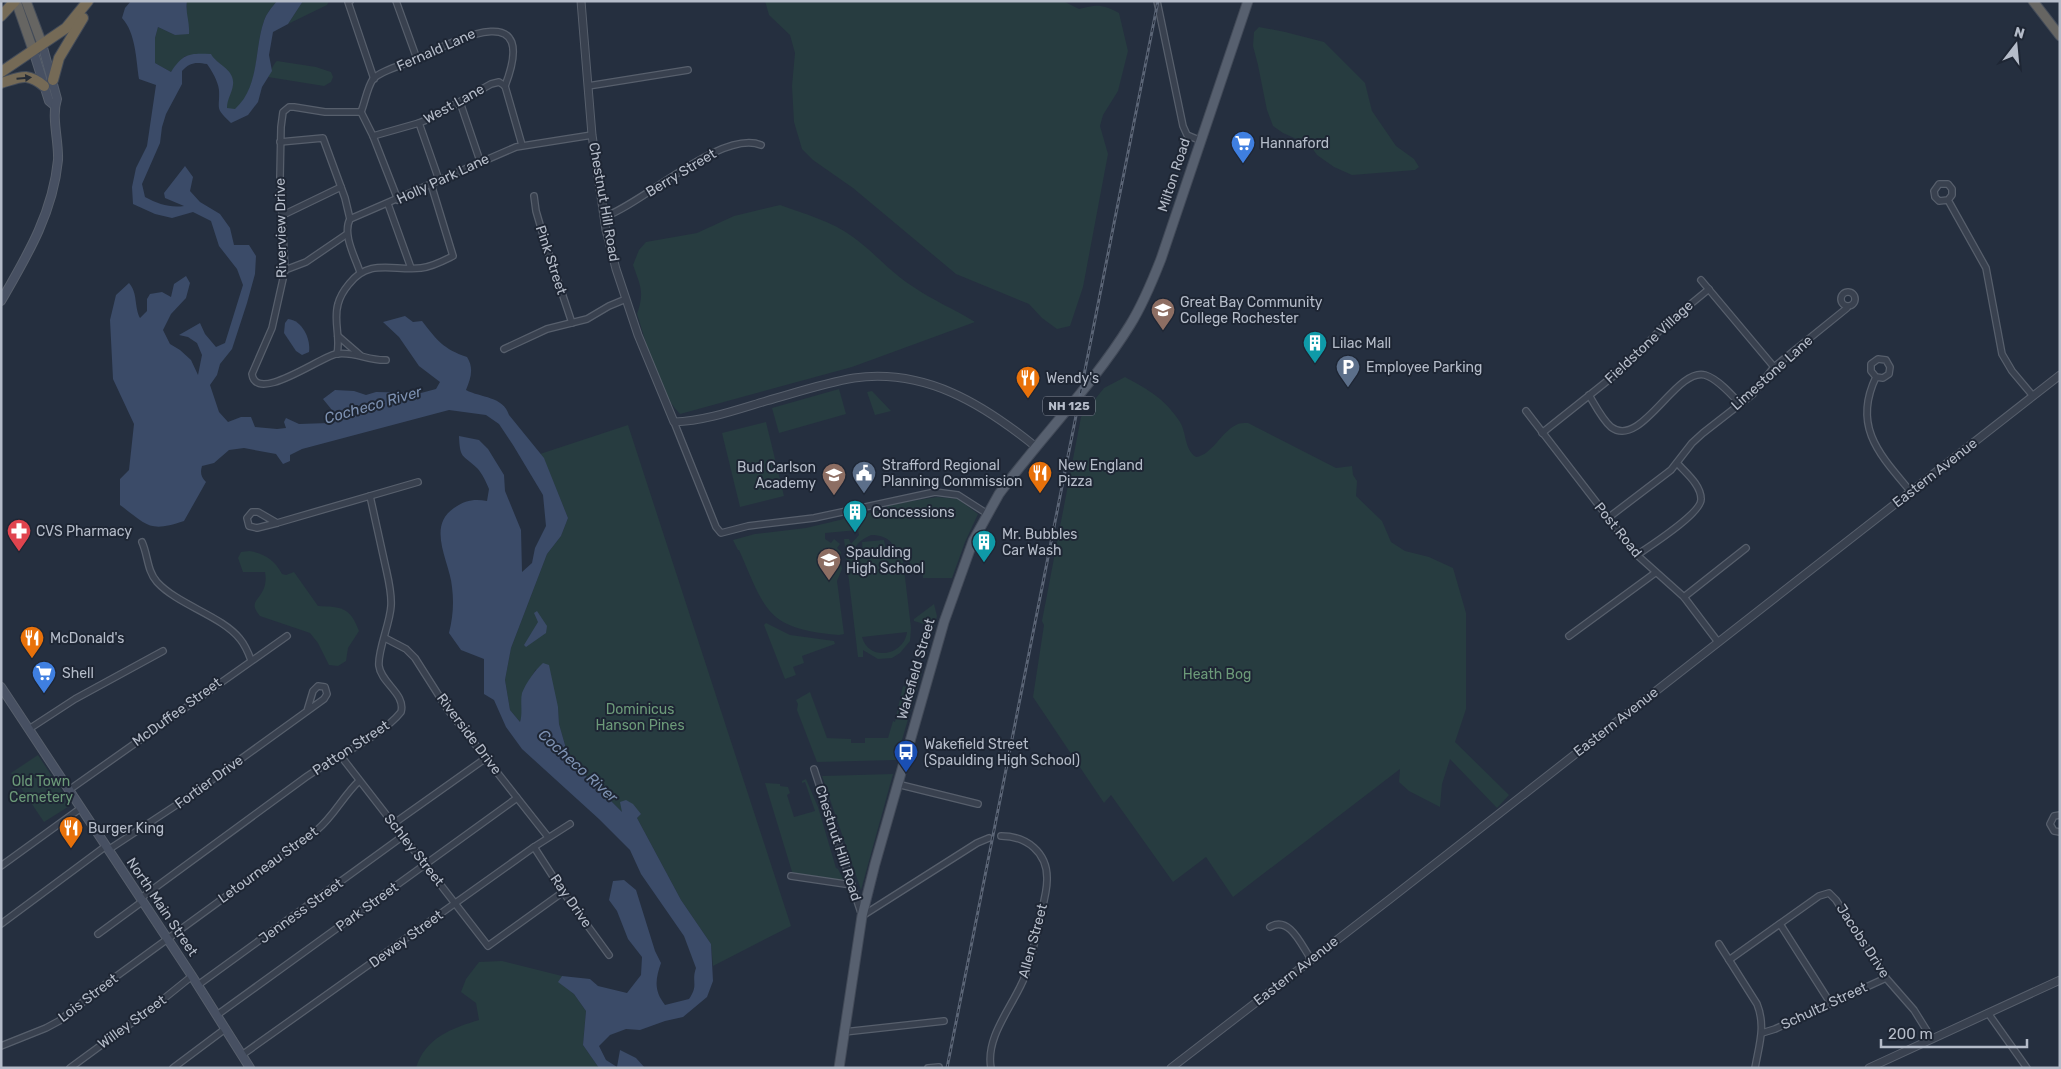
<svg xmlns="http://www.w3.org/2000/svg" width="2061" height="1069" font-family="Rubik,sans-serif">
  <style>
    .green { fill: #273c40; fill-rule: evenodd }
    .water { fill: #3b4b68 }
    .lines { fill: none; stroke-linecap: round; stroke-linejoin: round }
    .minor-casing { stroke: #575f6c; stroke-width: 8 }
    .tertiary-casing { stroke: #575f6c; stroke-width: 9 }
    .secondary-casing { stroke: #575f6c; stroke-width: 10 }
    .primary-casing { stroke: #424a58; stroke-width: 11 }
    .trunk-casing { stroke: #444c59; stroke-width: 11 }
    .motorway-casing { stroke: #444c59; stroke-width: 12 }
    .minor { stroke: #39414f; stroke-width: 5.5 }
    .tertiary { stroke: #39414f; stroke-width: 7 }
    .secondary { stroke: #475062; stroke-width: 8 }
    .primary { stroke: #57606f; stroke-width: 9 }
    .trunk { stroke: #666562; stroke-width: 9 }
    .motorway { stroke: #756a56; stroke-width: 10 }
    .rail-casing { stroke: #5b6576; stroke-width: 3 }
    .rail { stroke: #1e2634; stroke-width: 1; stroke-dasharray: 4; stroke-linecap: butt }
    .oneway { fill: #272d37 }
    .labels { text-anchor: middle; dominant-baseline: central; stroke-width: 4; stroke-linejoin: round; paint-order: stroke }
    .shield { fill: #1e2634; stroke: #888f9c; stroke-width: 1 }
    .shield-label { font-size: 12px; font-weight: bold; fill: #b5bcc9 }
    .street-label { font-size: 14px; fill: #b5bcc9; stroke: #1e2634 }
    .poi-label { font-size: 14px; fill: #b5bcc9; stroke: #1e2634; text-anchor: start }
    .park-label { font-size: 14px; fill: #6c9a79; stroke: #1e2634 }
    .water-label { font-size: 15px; font-style: italic; fill: #7d91b1; stroke: #1e2634 }
  </style>
  <rect width="100%" height="100%" fill="#252f3f"/>
  <g class="green">
    <path d="M187 1H277C272 7 266 14 264 21 254 50 260 87 236 109H227V102L233 85C218 55 216 59 185 56L171 72 155 63V38L158 27 175 35 189 26 186 18Z"/>
    <polygon points="303,1 329,1 327,5 288,24"/>
    <path d="M765 1H1063L1079 9C1096 4 1103 4 1119 13L1128 51 1118 91 1103 115 1100 126 1108 154 1083 287 1070 326 1057 329 1042 318 1029 304 956 274 853 188 813 160 802 149 794 122 792 86 795 53 790 35 769 15Z"/>
    <polygon points="1259,27 1285,32 1324,42 1365,83 1372,111 1396,146 1414,159 1419,167 1415,170 1352,175 1334,167 1317,155 1310,145 1283,133 1273,126 1267,110 1258,65 1253,46 1254,32"/>
    <path d="M277 61 316 67 331 72 333 77 331 82 324 86 268 77C271 72 273 64 277 61Z"/>
    <path d="M780 205C804 214 832 221 853 237 874 252 890 272 912 286 932 300 954 309 975 322L852 367 680 414C656 389 648 347 637 314 645 292 640 285 633 265L639 250 646 242 697 233 734 216Z"/>
    <path d="M1125 377C1149 390 1165 399 1180 422 1187 434 1184 449 1196 457 1212 455 1221 432 1236 425 1239 423 1244 423 1248 423L1336 468 1352 466 1353 475 1357 481 1356 496 1382 521 1391 542 1405 551 1429 557 1453 568 1466 613V709L1455 742 1509 795 1497 808 1450 759 1442 784 1440 807 1409 791 1399 782 1400 769 1233 897 1206 857 1173 882 1111 795 1104 803 1033 697 1044 625 1042 621 1081 417 1104 388Z"/>
    <polygon points="839,389 846,414 779,433 772,408"/>
    <polygon points="872,391 891,411 875,415 867,392"/>
    <polygon points="766,422 784,496 740,507 722,433"/>
    <polygon points="628,425 791,926 713,966 711,944 681,900 637,818 641,814 623,813 578,768 567,752 559,724 558,707 536,669 522,694 523,711 520,722 510,710 505,680 511,648 547,554 561,536 568,518 544,459 540,454"/>
    <path d="M937 497 958 499 978 514 965 542 952 578H923V575L911 569 908 553 902 552 911 628 910 641 900 653 892 658 878 659 863 650V657H858L844 539H849L851 544 859 535 858 530 825 533V539L831 543 834 539 840 544 837 548 841 552 840 560 842 569 837 581 844 634 839 635C766 629 766 611 739 550H738L733 540 755 534 806 528 886 509 888 505ZM871 535C889 535 896 544 898 562L897 554 852 559C853 546 860 540 871 535ZM907 632C904 656 869 662 862 637Z"/>
    <polygon points="884,540 886,551 863,554 862,542"/>
    <path d="M249 551C264 553 275 560 282 574L286 575 294 572 318 606C342 607 350 607 359 631L348 648 346 661 338 666 329 665 318 643 310 633 260 616C248 602 259 601 264 588 266 583 266 577 265 572H243L238 558 241 552Z"/>
    <polygon points="934,604 937,616 934,627 914,621 914,619"/>
    <polygon points="766,623 790,635 834,641 835,644 802,656 804,663 793,667 796,675 785,679 764,625"/>
    <polygon points="920,671 922,672 896,760 817,762 797,710 798,704 796,700 810,692 827,738 851,739 851,743 865,743 865,738 888,738 893,721 895,722 903,686 915,689"/>
    <polygon points="38,755 71,805 44,822 11,773"/>
    <polygon points="893,774 861,890 822,776"/>
    <polygon points="806,779 818,807 836,868 838,869 844,881 793,875 765,783 780,784 780,786 788,787 790,793 787,795 794,817 815,811 805,782 802,783 802,781"/>
    <path d="M502 961 562 976 559 982 574 994 586 1011 583 1045 599 1068H416C425 1038 452 1028 479 1020L476 1003 461 992 466 979 479 962Z"/>
  </g>
  <g class="water">
    <path d="M131 1H187C185 13 190 22 189 34L175 35 158 27 155 38V63L171 72C183 53 190 53 211 54 217 65 235 69 233 85 232 93 227 99 227 108L235 109C260 87 254 49 264 21 266 14 272 7 277 1H303L288 24 273 32 269 55 272 71 262 87 258 102 248 115 231 123C214 107 220 110 219 90 218 81 212 71 207 64 196 62 190 62 182 71V84L166 114 162 127 160 143 142 184 145 197C158 204 170 208 184 206L165 198 164 193 185 166 193 177 190 191 200 202 220 214 230 228 234 245H249L256 256 255 274 247 303 232 349 220 364 217 375 210 385 219 412 228 422 241 417H251L255 427 277 429 286 428 284 422 286 418 299 424 329 423 336 415 323 399 335 390 354 391 366 395 376 392 421 393 436 389 440 382 419 366 399 337 383 322 405 316 413 322 422 321C437 340 443 349 467 357 474 368 471 378 466 390 481 398 503 396 509 415L544 458 568 518 561 536 547 554 511 648 505 680 510 710 520 722C523 712 520 702 522 693 526 683 535 670 543 663L549 665 558 707 559 724 567 752 578 768 622 812 620 802 626 800 633 804 641 814 637 818 681 900 711 944 713 981 707 997 683 1017 665 1021 640 1030 626 1029 610 1035 599 1046 606 1060 617 1067 620 1050 636 1058 645 1068H599L583 1045 586 1011 574 994 558 982 562 976 590 979 598 986 627 993 641 975 642 957 628 939 617 911 609 900 613 881 624 880 636 890 655 951 661 963C655 980 654 991 665 1005L689 999C699 985 691 982 696 968L684 936 641 874 630 850 599 819 522 749 506 727 494 700 484 694V659L461 650 449 633C453 617 454 603 452 587 450 562 426 527 454 508 466 500 474 499 487 501L489 489C486 482 482 473 477 468 462 454 460 459 459 436L479 440 488 449 504 475 505 491 521 530 522 572 532 563 535 548 546 526 543 495 513 445 499 424 486 415 449 410 302 449 290 455V461L283 464 276 454 244 448 229 450 214 463 202 466C200 473 201 477 206 482L184 521C149 533 147 525 120 505V479L129 470 134 424 113 379 110 320 116 295 129 283C138 293 134 307 140 318L147 311V299L150 294 162 292 171 297 174 284 186 276 190 283 186 298 171 314 163 330 170 344 180 350 191 360 198 375 202 355 197 343 188 337 179 335 200 323 205 334 216 347 225 343 243 285 237 269 219 246 211 221 193 212 172 218 155 214 133 204 132 187 136 168 147 146 156 85 139 79C136 60 136 33 122 18L125 8Z"/>
    <path d="M288 319C302 320 311 339 309 352L302 355 296 351 284 333 285 323Z"/>
    <polygon points="537,611 547,626 546,633 526,647 524,645 538,622 534,613"/>
  </g>
  <g class="lines">
    <defs>
      <g id="minor">
        <polyline points="350,1 348,2 374,79"/>
        <polyline points="396,1 417,59"/>
        <polyline points="1157,1 1183,126 1187,135 1199,140"/>
        <polyline points="505,86 522,145"/>
        <polyline points="588,86 688,70"/>
        <polyline points="460,102 480,161"/>
        <path d="M361 112H325L294 107H289L283 112 281 127 280 177 285 270 272 328 252 374C256 404 320 357 336 354 354 351 369 361 386 360"/>
        <path d="M361 112C365 102 367 88 373 79 381 70 407 64 419 58 463 36 538 0 505 86"/>
        <polyline points="361,112 373,136 398,200"/>
        <polyline points="419,123 439,180"/>
        <polyline points="373,136 419,123 431,118 491,84 499,82 505,86"/>
        <polyline points="280,142 323,138 345,198 350,219"/>
        <polyline points="534,196 536,211 546,245 572,323"/>
        <polyline points="1948,200 1952,195 1952,189 1948,184 1939,184 1934,191 1935,197 1939,201 1948,200 1986,268 2002,354 2012,371 2033,396"/>
        <polyline points="388,204 411,268"/>
        <polyline points="283,215 341,187"/>
        <path d="M604 217C644 203 722 129 761 145"/>
        <polyline points="285,270 306,262 347,234"/>
        <path d="M360 272C355 257 342 234 350 219L516 147 592 135"/>
        <polyline points="1701,280 1774,367"/>
        <circle cx="1848" cy="299" r="7"/>
        <polyline points="338,336 360,355"/>
        <polyline points="504,349 547,329 587,319 609,306 626,299"/>
        <path d="M337 354C341 337 333 321 338 304 340 296 344 290 349 284 369 258 393 271 421 268 432 267 443 261 453 256L431 184"/>
        <path d="M1876 377 1871 371V364L1878 359 1886 360 1890 367 1889 374 1883 378 1876 377C1852 427 1880 455 1911 492"/>
        <path d="M1589 395C1595 405 1602 419 1611 427 1641 450 1676 367 1705 375 1718 379 1732 395 1740 404"/>
        <polyline points="1526,411 1637,555 1684,597 1718,642"/>
        <polyline points="674,422 716,527 721,533 748,526 814,518 935,492 958,495 986,513"/>
        <polyline points="1542,433 1626,366 1664,326 1709,289"/>
        <polyline points="1608,518 1671,470 1692,443 1703,433 1753,394 1774,367 1847,308"/>
        <polyline points="277,523 258,512 252,512 247,518 249,526 257,528 277,523 418,482"/>
        <path d="M142 542C148 555 147 571 157 582 178 605 222 616 240 639 245 645 248 652 251 660"/>
        <path d="M1637 555C1650 546 1702 513 1701 499 1701 485 1686 473 1678 464"/>
        <polyline points="1684,597 1746,548"/>
        <polyline points="1569,636 1655,573"/>
        <polyline points="385,638 406,649 415,658 448,710 548,837"/>
        <polyline points="29,729 75,699 163,651"/>
        <polyline points="340,755 488,946 563,892"/>
        <polyline points="814,769 862,916 977,843 989,838"/>
        <polyline points="897,784 978,804"/>
        <polyline points="69,790 287,636"/>
        <polyline points="2060,815 2054,816 2050,824 2054,831 2060,832"/>
        <polyline points="393,824 486,758"/>
        <polyline points="534,847 563,892 609,955"/>
        <polyline points="108,850 184,800 324,699 327,694 325,687 318,686 313,691 307,711"/>
        <polyline points="1,866 81,808"/>
        <polyline points="791,876 852,885"/>
        <path d="M141 898 306 777C333 758 382 736 401 712 406 694 381 683 379 666 377 652 390 624 391 606 392 592 388 578 385 564 380 541 375 519 370 496"/>
        <polyline points="1,924 106,846"/>
        <polyline points="1780,924 1831,1004"/>
        <path d="M1270 927C1290 915 1302 947 1311 959"/>
        <polyline points="98,934 143,901"/>
        <path d="M1719 944 1757 1004C1766 1026 1759 1045 1755 1068"/>
        <polyline points="1729,960 1819,896 1829,893 1836,900 1886,978 1914,1010 1932,1039"/>
        <polyline points="198,985 403,836"/>
        <polyline points="1988,1013 2027,1068"/>
        <polyline points="217,1015 517,798"/>
        <polyline points="844,1032 944,1021"/>
        <polyline points="1762,1033 1775,1029 1886,978"/>
        <path d="M1 1046 46 1028 59 1021 103 986 317 830C334 816 343 796 359 781"/>
        <polyline points="242,1055 534,847 570,824"/>
        <polyline points="70,1068 156,1005 192,976"/>
        <polyline points="173,1068 225,1029"/>
        <polyline points="928,1068 939,1067"/>
        <path d="M991 1068C985 1036 1014 1005 1025 976 1032 957 1036 937 1040 917 1043 905 1047 892 1047 880 1048 852 1026 836 1001 836"/>
      </g>
      <g id="tertiary">
        <path d="M581 1 592 135 606 230 616 269 638 335 674 422C705 421 736 410 766 401 795 393 824 383 854 378 925 368 983 404 1036 447"/>
        <polyline points="1171,1068 1390,899 2060,375"/>
        <polyline points="1869,1068 2060,980"/>
      </g>
      <g id="secondary">
        <polyline points="33,50 49,101 55,106"/>
        <path d="M1 301C27 256 53 213 58 160 59 141 51 117 57 99L42 44"/>
        <polyline points="1,687 192,976 250,1068"/>
      </g>
      <path id="primary" d="M839 1068 862 916 875 864 944 622 973 541 999 494C1041 437 1093 385 1130 325 1143 304 1152 282 1161 259L1248 1"/>
      <g id="trunk">
        <polyline points="16,1 33,50"/>
        <polyline points="26,1 42,44"/>
        <polyline points="2033,1 2060,36"/>
      </g>
      <g id="motorway">
        <polyline points="1,16 15,1"/>
        <polyline points="1,72 66,28 88,1"/>
        <polyline points="53,80 59,58 83,18"/>
        <path d="M1 83C21 77 27 72 44 86"/>
      </g>
    </defs>
    <use href="#minor" class="minor-casing"/>
    <use href="#tertiary" class="tertiary-casing"/>
    <use href="#secondary" class="secondary-casing"/>
    <use href="#primary" class="primary-casing"/>
    <use href="#trunk" class="trunk-casing"/>
    <use href="#motorway" class="motorway-casing"/>
    <use href="#minor" class="minor"/>
    <use href="#tertiary" class="tertiary"/>
    <use href="#secondary" class="secondary"/>
    <use href="#primary" class="primary"/>
    <use href="#trunk" class="trunk"/>
    <use href="#motorway" class="motorway"/>
    <defs>
      <polyline id="rail" points="947,1068 1158,1"/>
    </defs>
    <use href="#rail" class="rail-casing"/>
    <use href="#rail" class="rail"/>
  </g>
  <defs><path id="oneway-solid" d="M-6-.8H1V-3.2L6.5 0L1 3.2V.8H-6Z" transform="scale(1.25)"/></defs>
  <use class="oneway" href="#oneway-solid" transform="translate(24 78) rotate(-5)"/>
  <defs>
    <symbol id="supermarket-pin" viewBox="-11 -11 22 30"><path d="M0 17L-7.5 6A9.5 9.5 0 1 1 7.5 6Z" fill="#3f7fe0" stroke="#1e2634"/><path d="M-6-5.5h2.5l.6 2H6L4.5 2H-2.5L-4.4-4H-6ZM-1.5 3.2a1.3 1.3 0 1 0 .1 0ZM3 3.2a1.3 1.3 0 1 0 .1 0Z" fill="#fff"/></symbol>
    <symbol id="university-pin" viewBox="-11 -11 22 30"><path d="M0 17L-7.5 6A9.5 9.5 0 1 1 7.5 6Z" fill="#8d6e63" stroke="#1e2634"/><path d="M0-5L7-2L0 1L-7-2ZM-4 1L0 2.5L4 1V4Q0 6-4 4Z" fill="#fff"/></symbol>
    <symbol id="building-pin" viewBox="-11 -11 22 30"><path d="M0 17L-7.5 6A9.5 9.5 0 1 1 7.5 6Z" fill="#0f9aa8" stroke="#1e2634"/><path d="M-4-6H4V6H1V3H-1V6H-4ZM-2.5-4.3h1.7v1.8h-1.7ZM.8-4.3h1.7v1.8H.8ZM-2.5-1h1.7V.8h-1.7ZM.8-1h1.7V.8H.8Z" fill="#fff"/></symbol>
    <symbol id="parking-pin" viewBox="-11 -11 22 30"><path d="M0 17L-7.5 6A9.5 9.5 0 1 1 7.5 6Z" fill="#5c6f8a" stroke="#1e2634"/><path d="M-3.5-5.5H1a3.5 3.5 0 0 1 0 7H-1V5.5H-3.5ZM-1-3.4V-.6H.8a1.4 1.4 0 0 0 0-2.8Z" fill="#fff"/></symbol>
    <symbol id="restaurant-pin" viewBox="-11 -11 22 30"><path d="M0 17L-7.5 6A9.5 9.5 0 1 1 7.5 6Z" fill="#e8710a" stroke="#1e2634"/><path d="M-5-6h1v4h1v-4h1v4h1v-4h1v5L-1.5 .5V6h-2V.5L-5-1ZM5-6V6H3V1.5H1.5Q1.5-4 5-6Z" fill="#fff"/></symbol>
    <symbol id="civic-pin" viewBox="-11 -11 22 30"><path d="M0 17L-7.5 6A9.5 9.5 0 1 1 7.5 6Z" fill="#5c6f8a" stroke="#1e2634"/><path d="M-.6-6.5H3V-4.5H.6V-3L4-1V1h2V6H-6V1h2V-1L-.6-3ZM-1.2 2.5V6h2.4V2.5Z" fill="#fff"/></symbol>
    <symbol id="school-pin" viewBox="-11 -11 22 30"><path d="M0 17L-7.5 6A9.5 9.5 0 1 1 7.5 6Z" fill="#8d6e63" stroke="#1e2634"/><path d="M0-5L7-2L0 1L-7-2ZM-4 1L0 2.5L4 1V4Q0 6-4 4Z" fill="#fff"/></symbol>
    <symbol id="pharmacy-pin" viewBox="-11 -11 22 30"><path d="M0 17L-7.5 6A9.5 9.5 0 1 1 7.5 6Z" fill="#e0444e" stroke="#1e2634"/><path d="M-2-6h4v4h4v4h-4v4h-4v-4h-4v-4h4Z" fill="#fff"/></symbol>
    <symbol id="bus-pin" viewBox="-11 -11 22 30"><path d="M0 17L-7.5 6A9.5 9.5 0 1 1 7.5 6Z" fill="#1a4fb4" stroke="#1e2634"/><path d="M-5-6H5V4H4V6H2V4H-2V6H-4V4H-5ZM-3.5-4V0h7V-4ZM-3.5 1.2v1.5H-2V1.2ZM2 1.2v1.5H3.5V1.2Z" fill="#fff"/></symbol>
  </defs>
  <g fill-rule="evenodd">
    <use href="#supermarket-pin" x="1229" y="129" width="28" height="38"/>
    <use href="#university-pin" x="1149" y="296" width="28" height="38"/>
    <use href="#building-pin" x="1301" y="329" width="28" height="38"/>
    <use href="#parking-pin" x="1334" y="353" width="28" height="38"/>
    <use href="#restaurant-pin" x="1014" y="364" width="28" height="38"/>
    <use href="#civic-pin" x="850" y="459" width="28" height="38"/>
    <use href="#restaurant-pin" x="1026" y="459" width="28" height="38"/>
    <use href="#school-pin" x="820" y="461" width="28" height="38"/>
    <use href="#building-pin" x="841" y="498" width="28" height="38"/>
    <use href="#pharmacy-pin" x="5" y="517" width="28" height="38"/>
    <use href="#building-pin" x="970" y="528" width="28" height="38"/>
    <use href="#school-pin" x="815" y="546" width="28" height="38"/>
    <use href="#restaurant-pin" x="18" y="624" width="28" height="38"/>
    <use href="#supermarket-pin" x="30" y="659" width="28" height="38"/>
    <use href="#bus-pin" x="892" y="738" width="28" height="38"/>
    <use href="#restaurant-pin" x="57" y="814" width="28" height="38"/>
  </g>
  <g class="labels">
    <rect class="shield" x="1043" y="396.5" width="52" height="19" rx="4"/>
    <g class="shield-label">
      <text x="1069" y="406">NH 125</text>
    </g>
    <g class="street-label">
      <text transform="translate(436 50) rotate(-24)">Fernald Lane</text>
      <text transform="translate(454 104) rotate(-29)">West Lane</text>
      <text transform="translate(681 173) rotate(-31)">Berry Street</text>
      <text transform="translate(1174 175) rotate(-72)">Milton Road</text>
      <text transform="translate(443 179) rotate(-25)">Holly Park Lane</text>
      <text transform="translate(604 202) rotate(80)">Chestnut Hill Road</text>
      <text transform="translate(281 228) rotate(-91)">Riverview Drive</text>
      <text transform="translate(551 260) rotate(72)">Pink Street</text>
      <text transform="translate(1649 342) rotate(-43)">Fieldstone Village</text>
      <text transform="translate(1772 373) rotate(-42)">Limestone Lane</text>
      <text transform="translate(1935 473) rotate(-38)">Eastern Avenue</text>
      <text transform="translate(1618 530) rotate(51)">Post Road</text>
      <text transform="translate(916 669) rotate(-74)">Wakefield Street</text>
      <text transform="translate(177 712) rotate(-36)">McDuffee Street</text>
      <text transform="translate(1616 722) rotate(-38)">Eastern Avenue</text>
      <text transform="translate(469 734) rotate(53)">Riverside Drive</text>
      <text transform="translate(351 748) rotate(-33)">Patton Street</text>
      <text transform="translate(209 782) rotate(-36)">Fortier Drive</text>
      <text transform="translate(838 843) rotate(72)">Chestnut Hill Road</text>
      <text transform="translate(414 850) rotate(52)">Schley Street</text>
      <text transform="translate(268 865) rotate(-36)">Letourneau Street</text>
      <text transform="translate(571 901) rotate(55)">Ray Drive</text>
      <text transform="translate(162 907) rotate(56)">North Main Street</text>
      <text transform="translate(367 907) rotate(-36)">Park Street</text>
      <text transform="translate(301 911) rotate(-36)">Jenness Street</text>
      <text transform="translate(406 939) rotate(-36)">Dewey Street</text>
      <text transform="translate(1033 941) rotate(-75)">Allen Street</text>
      <text transform="translate(1863 941) rotate(57)">Jacobs Drive</text>
      <text transform="translate(1296 971) rotate(-38)">Eastern Avenue</text>
      <text transform="translate(88 998) rotate(-37)">Lois Street</text>
      <text transform="translate(1824 1006) rotate(-25)">Schultz Street</text>
      <text transform="translate(132 1022) rotate(-36)">Willey Street</text>
    </g>
    <g class="poi-label">
      <text x="1260" y="143">Hannaford</text>
      <text x="1180" y="302">Great Bay Community<tspan x="1180" dy="16">College Rochester</tspan></text>
      <text x="1332" y="343">Lilac Mall</text>
      <text x="1366" y="367">Employee Parking</text>
      <text x="1046" y="378">Wendy's</text>
      <text x="882" y="465">Strafford Regional<tspan x="882" dy="16">Planning Commission</tspan></text>
      <text x="1058" y="465">New England<tspan x="1058" dy="16">Pizza</tspan></text>
      <text x="816" y="467" text-anchor="end">Bud Carlson<tspan x="816" dy="16">Academy</tspan></text>
      <text x="872" y="512">Concessions</text>
      <text x="36" y="531">CVS Pharmacy</text>
      <text x="1002" y="534">Mr. Bubbles<tspan x="1002" dy="16">Car Wash</tspan></text>
      <text x="846" y="552">Spaulding<tspan x="846" dy="16">High School</tspan></text>
      <text x="50" y="638">McDonald's</text>
      <text x="62" y="673">Shell</text>
      <text x="924" y="744">Wakefield Street<tspan x="924" dy="16">(Spaulding High School)</tspan></text>
      <text x="88" y="828">Burger King</text>
    </g>
    <g class="park-label">
      <text x="1217" y="674">Heath Bog</text>
      <text x="640" y="709">Dominicus<tspan x="640" dy="16">Hanson Pines</tspan></text>
      <text x="41" y="781">Old Town<tspan x="41" dy="16">Cemetery</tspan></text>
    </g>
    <g class="water-label">
      <text transform="translate(373 405) rotate(-16)">Cocheco River</text>
      <text transform="translate(578 766) rotate(42)">Cocheco River</text>
    </g>
  </g>
  <rect width="2061" height="1069" fill="none" stroke="#b5bcc9" stroke-width="5"/>
  <g transform="translate(2016 45) rotate(16)" stroke="#1e2634" stroke-width="4" paint-order="stroke">
  <path d="M0-4L9 19L0 12L-9 19Z" fill="#b5bcc9"/>
  <text y="-8" font-size="14" font-weight="bold" text-anchor="middle" fill="#b5bcc9">N</text>
  </g>
  <path d="M1881 1039v8h146v-8" fill="none" stroke="#b5bcc9" stroke-width="2.5"/>
  <text x="1888" y="1039" font-size="15" fill="#b5bcc9" stroke="#1e2634" stroke-width="4" paint-order="stroke">200 m</text>
</svg>
